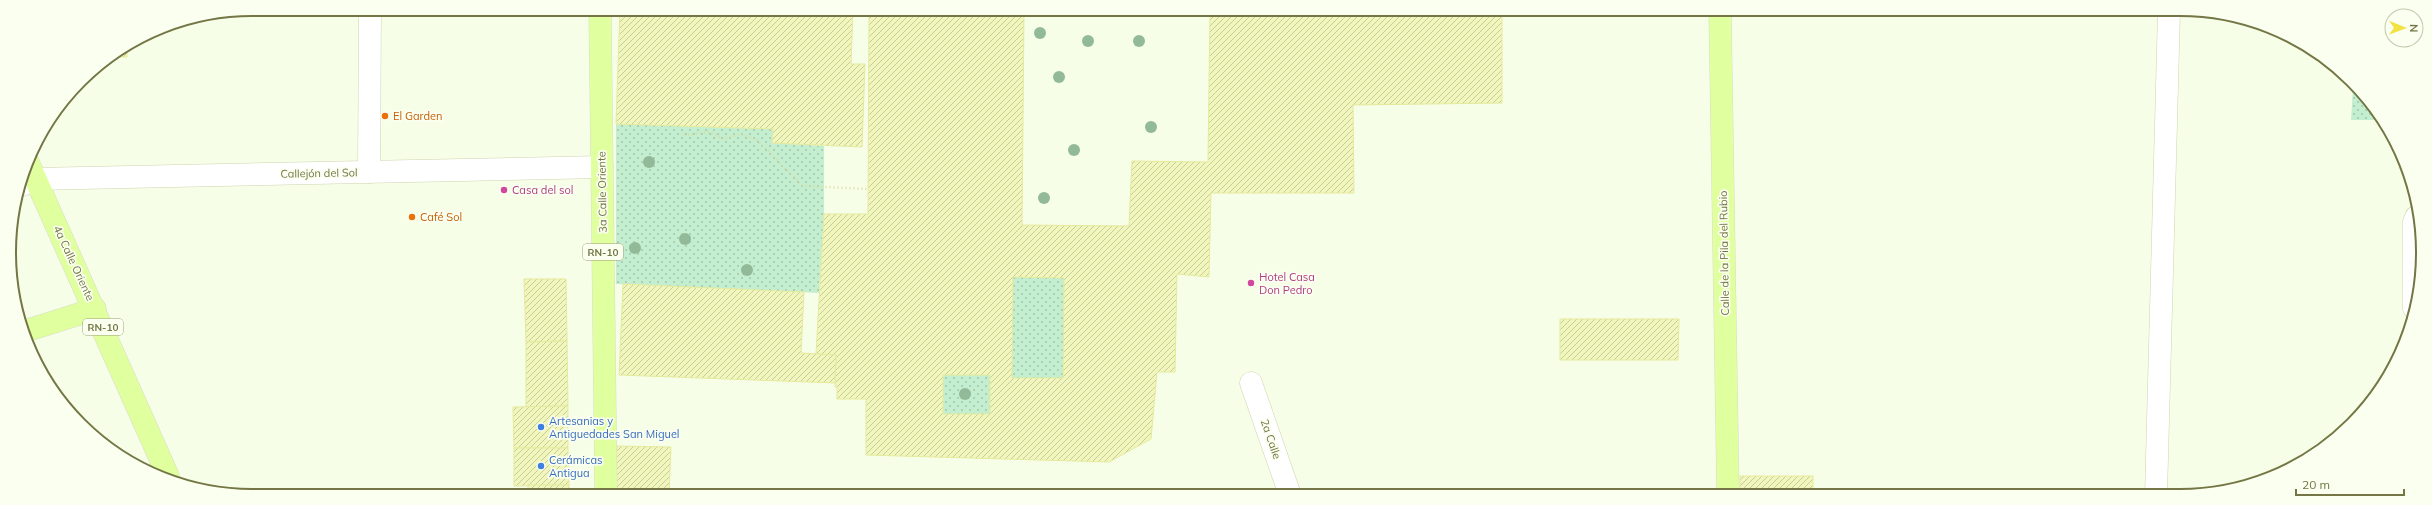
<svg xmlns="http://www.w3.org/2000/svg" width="2432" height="505" font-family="Mulish,sans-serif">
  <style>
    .grass { fill: url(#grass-dots) }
    .building { fill: url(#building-hatch); stroke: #e5ea9b; fill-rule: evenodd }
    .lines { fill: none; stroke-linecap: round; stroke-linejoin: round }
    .minor-casing { stroke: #cfd4ae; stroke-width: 23 }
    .major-casing { stroke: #dbdbcf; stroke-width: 23 }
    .path { stroke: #d7dc9f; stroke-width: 2.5; stroke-dasharray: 1 3; stroke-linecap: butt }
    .minor { stroke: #fff; stroke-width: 22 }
    .major { stroke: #e0ff9e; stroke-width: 22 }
    .tree { fill: #92ba99 }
    .food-dot { fill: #e8710a; stroke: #fafff0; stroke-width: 1.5 }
    .hotel-dot { fill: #d1479c; stroke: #fafff0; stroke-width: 1.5 }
    .shop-dot { fill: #3f7fe0; stroke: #fafff0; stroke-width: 1.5 }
    .labels { text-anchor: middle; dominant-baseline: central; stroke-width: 3.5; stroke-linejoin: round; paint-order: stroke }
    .shield { fill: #fafff0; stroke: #9c9f78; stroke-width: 1 }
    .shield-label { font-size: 10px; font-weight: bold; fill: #747645 }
    .food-label { font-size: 11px; fill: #c56008; stroke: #fafff0; text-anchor: start }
    .street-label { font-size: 11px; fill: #747645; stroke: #fafff0 }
    .hotel-label { font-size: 11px; fill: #b23c85; stroke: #fafff0; text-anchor: start }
    .shop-label { font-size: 11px; fill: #366cbe; stroke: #fafff0; text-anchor: start }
    .rim { fill: none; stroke: #747645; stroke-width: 2 }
  </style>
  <defs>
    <pattern id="grass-dots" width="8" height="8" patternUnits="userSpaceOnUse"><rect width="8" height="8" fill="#c4eed0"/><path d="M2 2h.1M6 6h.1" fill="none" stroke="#a4c5ab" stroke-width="1.8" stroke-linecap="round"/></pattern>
    <pattern id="building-hatch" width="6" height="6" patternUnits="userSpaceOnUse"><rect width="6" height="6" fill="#f1f6bd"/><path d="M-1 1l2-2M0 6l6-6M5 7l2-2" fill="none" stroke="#c8cc9b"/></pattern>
  </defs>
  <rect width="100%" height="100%" fill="#f7fee8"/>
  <g class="grass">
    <polygon points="2353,87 2373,104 2380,120 2351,120"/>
    <polygon points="616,124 773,129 772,143 824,146 824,214 819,293 616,284"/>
    <polygon points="1013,277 1064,278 1063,378 1012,378"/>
    <rect x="943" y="375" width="47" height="39"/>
  </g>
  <g class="building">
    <polygon points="620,9 853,10 851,64 865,64 862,147 772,143 773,129 616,124"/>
    <path d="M869 10H1024L1022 225 1129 226 1132 161 1208 162 1210 10H1502V103L1353 105 1354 193H1211L1209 277 1177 274 1175 372H1157L1151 439 1109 462 866 455V399H837V387H835L836 355 816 354 824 214H868ZM1013 277 1064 278 1063 378H1012ZM943 375H990V414H943Z"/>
    <polygon points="127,49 127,57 116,57"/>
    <polygon points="524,279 566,279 567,341 526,342"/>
    <polygon points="623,284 804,292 801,353 836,355 835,383 619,375"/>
    <polygon points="1560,319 1679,319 1678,360 1560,360"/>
    <polygon points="567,341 568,406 526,407 526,342"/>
    <polygon points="568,406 568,448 514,448 513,407"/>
    <polygon points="617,446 671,447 669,494 615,494"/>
    <polygon points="514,448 568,448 569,485 514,486"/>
    <rect x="1740" y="476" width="73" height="19"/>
    <rect x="528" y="485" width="41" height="9"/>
  </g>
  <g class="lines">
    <defs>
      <g id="minor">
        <polyline points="369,172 370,9"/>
        <polyline points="22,185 35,179 602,167"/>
        <polyline points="2414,308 2414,222 2416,217"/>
        <polyline points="1251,383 1290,495"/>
        <polyline points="2156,495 2169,11"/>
      </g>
      <g id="major">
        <polyline points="600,9 606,494"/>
        <polyline points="1720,11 1728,495"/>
        <polyline points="27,160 168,476"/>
        <polyline points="22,332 95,309"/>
      </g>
    </defs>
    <use href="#minor" class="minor-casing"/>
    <use href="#major" class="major-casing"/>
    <polyline class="path" points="684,135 709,132 725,139 739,134 757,140 803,186 868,189"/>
    <use href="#minor" class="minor"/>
    <use href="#major" class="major"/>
  </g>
  <g class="tree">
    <circle cx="1040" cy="33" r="6"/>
    <circle cx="1088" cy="41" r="6"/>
    <circle cx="1139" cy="41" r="6"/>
    <circle cx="1059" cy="77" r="6"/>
    <circle cx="1151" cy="127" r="6"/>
    <circle cx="1074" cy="150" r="6"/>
    <circle cx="649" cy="162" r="6"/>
    <circle cx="1044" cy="198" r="6"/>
    <circle cx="685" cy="239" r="6"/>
    <circle cx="635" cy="248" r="6"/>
    <circle cx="747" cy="270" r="6"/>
    <circle cx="965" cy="394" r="6"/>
  </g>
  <g class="food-dot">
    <circle cx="385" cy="116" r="4"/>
    <circle cx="412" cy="217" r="4"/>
  </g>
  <g class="hotel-dot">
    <circle cx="504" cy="190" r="4"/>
    <circle cx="1251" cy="283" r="4"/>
  </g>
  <g class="shop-dot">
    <circle cx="541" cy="427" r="4"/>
    <circle cx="541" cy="466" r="4"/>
  </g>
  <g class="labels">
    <g class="shield">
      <rect x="583" y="244" width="40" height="16" rx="3"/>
      <rect x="83" y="319" width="40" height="16" rx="3"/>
    </g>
    <g class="shield-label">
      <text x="603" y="252">RN-10</text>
      <text x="103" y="327">RN-10</text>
    </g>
    <g class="food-label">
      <text x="393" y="116">El Garden</text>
      <text x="420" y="217">Café Sol</text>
    </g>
    <g class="street-label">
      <text transform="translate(319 173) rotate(-1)">Callejón del Sol</text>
      <text transform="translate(602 192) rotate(-91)">3a Calle Oriente</text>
      <text transform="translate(1724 253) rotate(-91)">Calle de la Pila del Rubio</text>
      <text transform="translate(74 263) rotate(65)">4a Calle Oriente</text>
      <text transform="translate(1271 439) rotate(71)">2a Calle</text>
    </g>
    <g class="hotel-label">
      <text x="512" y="190">Casa del sol</text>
      <text x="1259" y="277">Hotel Casa<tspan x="1259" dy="13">Don Pedro</tspan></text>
    </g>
    <g class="shop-label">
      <text x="549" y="421">Artesanias y<tspan x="549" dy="13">Antiguedades San Miguel</tspan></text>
      <text x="549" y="460">Cerámicas<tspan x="549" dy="13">Antigua</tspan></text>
    </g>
  </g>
  <path d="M0 0H2432V505H0ZM252 16H2180A236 236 0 0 1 2416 252V253A236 236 0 0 1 2180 489H252A236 236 0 0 1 16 253V252A236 236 0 0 1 252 16Z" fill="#fafff0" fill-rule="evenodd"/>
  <path class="rim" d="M252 16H2180A236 236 0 0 1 2416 252V253A236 236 0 0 1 2180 489H252A236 236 0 0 1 16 253V252A236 236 0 0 1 252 16Z"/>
  <g transform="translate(2404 28) rotate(91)"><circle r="19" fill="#fafff0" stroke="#c4c8ac"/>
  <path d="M0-3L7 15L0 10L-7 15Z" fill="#f2e243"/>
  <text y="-6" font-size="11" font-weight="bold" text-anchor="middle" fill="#747645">N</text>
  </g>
  <path d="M2296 489v6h108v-6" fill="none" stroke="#747645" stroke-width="2"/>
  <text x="2302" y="489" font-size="12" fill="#747645" stroke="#fafff0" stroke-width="3" paint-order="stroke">20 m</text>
</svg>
